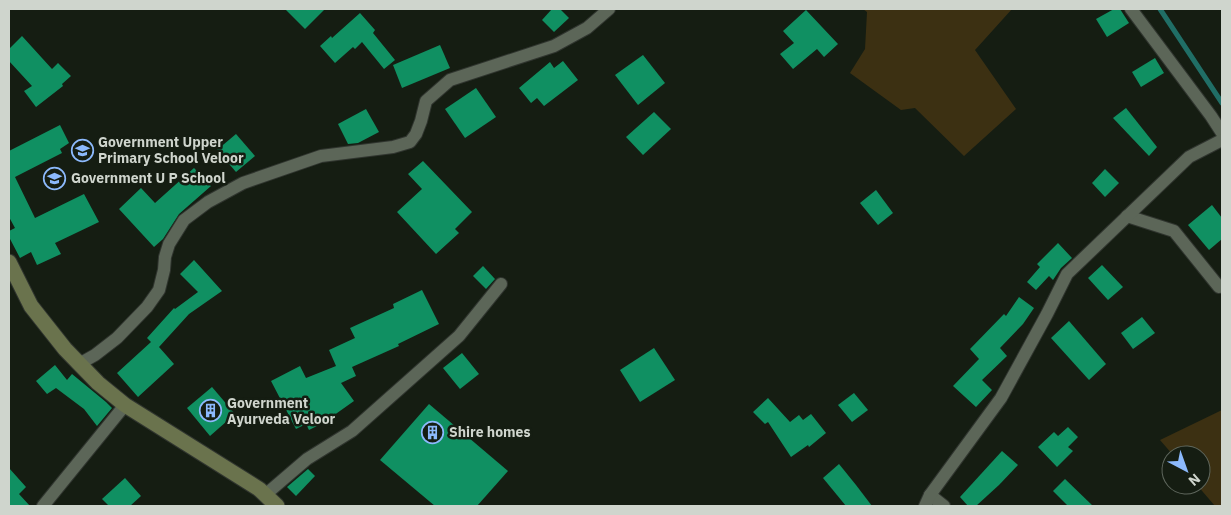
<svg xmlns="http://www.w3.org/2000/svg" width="1231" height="515" font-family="'IBM Plex Sans',sans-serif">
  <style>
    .green { fill: #3c3012 }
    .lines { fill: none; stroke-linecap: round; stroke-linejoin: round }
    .stream { stroke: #206e66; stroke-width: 5 }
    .building { fill: #109062 }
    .street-casing { stroke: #30352f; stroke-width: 14 }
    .secondary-casing { stroke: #30352f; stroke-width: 17 }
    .street { stroke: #5c6658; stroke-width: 12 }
    .secondary { stroke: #6a734d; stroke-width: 15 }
    .labels { text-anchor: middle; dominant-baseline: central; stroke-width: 5; stroke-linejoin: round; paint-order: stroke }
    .poi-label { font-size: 14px; font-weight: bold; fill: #cfd5cd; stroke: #151d12; text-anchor: start }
  </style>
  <rect width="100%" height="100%" fill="#151d12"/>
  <g class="green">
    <polygon points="863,9 1012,9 975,50 1016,109 964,156 915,108 901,110 850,73 865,49 867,12"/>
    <polygon points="1222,410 1222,506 1215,506 1197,485 1201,485 1201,455 1173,455 1160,440"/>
  </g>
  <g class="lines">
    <polyline class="stream" points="1160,9 1222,103"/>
  </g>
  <g class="building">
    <polygon points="285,9 325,9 305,29"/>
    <polygon points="552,9 560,9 569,18 554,32 542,20"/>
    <polygon points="1114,9 1120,9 1129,23 1107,37 1096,19"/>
    <polygon points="806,10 838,44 824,57 817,49 793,69 780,54 794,43 783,31"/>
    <polygon points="360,13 375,30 373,33 395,60 384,69 362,42 355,49 353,47 335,63 320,46 331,36 332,38"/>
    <polygon points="22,36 52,69 58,63 71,76 62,84 63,86 36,107 24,91 32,86 9,61 9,49"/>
    <polygon points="440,45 450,68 402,88 393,65"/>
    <polygon points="643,55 665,83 638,105 615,75"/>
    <polygon points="1155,58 1164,73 1141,87 1132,72"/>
    <polygon points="563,61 578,80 544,106 537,98 531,103 519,88 550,62 554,68"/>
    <polygon points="476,88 496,117 465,138 445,109"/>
    <polygon points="1126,108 1157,147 1149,156 1113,118"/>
    <polygon points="366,109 379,132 358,143 348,144 338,124"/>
    <polygon points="654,112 671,129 643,155 626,137"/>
    <polygon points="60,125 69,143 60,149 62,153 15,177 35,218 84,194 99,222 55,243 61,254 37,265 31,252 20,258 9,237 9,231 15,228 9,217 9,151"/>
    <polygon points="236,134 255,156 236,172 217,150"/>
    <polygon points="423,161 472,212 455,229 459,233 436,254 397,212 422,189 408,174"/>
    <polygon points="194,168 211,186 179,214 163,239 154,247 119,209 141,188 155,203"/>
    <polygon points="1105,169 1119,183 1105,197 1092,183"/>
    <polygon points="876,190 893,213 878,225 860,203"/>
    <polygon points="1212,205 1222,218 1222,239 1209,250 1188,225"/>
    <polygon points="1058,243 1072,258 1061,268 1053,280 1049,276 1036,290 1027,282 1040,267 1037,264"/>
    <polygon points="194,260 222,291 189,314 159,347 174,364 138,397 117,373 151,342 147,338 174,308 175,309 198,292 180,274"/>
    <polygon points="1102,265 1123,287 1108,300 1088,278"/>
    <polygon points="483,266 495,279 486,289 473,276"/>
    <polygon points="422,290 439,324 398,344 399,346 352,367 356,376 341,383 354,401 323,423 309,430 306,424 296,429 271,381 300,366 306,378 336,366 329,350 355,338 350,328 394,308 393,304"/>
    <polygon points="1019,297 1034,308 1023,324 1000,348 1007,356 982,380 992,390 976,407 953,386 979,359 970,349 1004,314 1006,316"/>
    <polygon points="1142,317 1155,333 1133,349 1121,333"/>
    <polygon points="1069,321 1106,364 1089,380 1051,338"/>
    <polygon points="654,348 675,380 640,402 620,370"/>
    <polygon points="462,353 479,374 460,389 443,368"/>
    <polygon points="55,365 67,380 72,374 106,402 112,408 97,426 84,409 56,388 47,394 36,381"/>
    <polygon points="212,387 235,414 210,436 187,408"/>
    <polygon points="854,393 868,410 852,422 838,405"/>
    <polygon points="768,398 790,422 799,415 803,420 811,414 826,433 809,447 808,445 791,457 768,422 765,424 753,412"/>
    <polygon points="429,404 508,471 477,506 435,506 380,460"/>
    <polygon points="1068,427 1078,437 1068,447 1073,451 1057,467 1038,447 1054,432 1058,436"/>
    <polygon points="1002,451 1018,465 999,485 976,506 968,506 960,497"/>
    <polygon points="839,464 856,485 872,506 846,506 823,478"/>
    <polygon points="9,468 26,487 19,494 30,506 9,506"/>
    <polygon points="308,469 315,476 296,496 287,487"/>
    <polygon points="125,478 141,496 130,506 109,506 102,499"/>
    <polygon points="1065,479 1093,506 1068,506 1053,491"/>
  </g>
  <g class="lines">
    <defs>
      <g id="street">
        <polyline points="1131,9 1211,116 1222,133"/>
        <polyline points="1127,216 1174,231 1219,287"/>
        <polyline points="79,364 95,355 117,338 147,307 159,290 164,270 165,257 169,244 184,220 208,202 243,183 321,156 393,147 410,142 416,134 421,121 426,101 450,80 554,46 587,28 609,9"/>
        <polyline points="265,495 307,459 352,431 459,336 501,284"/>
        <polyline points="930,495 944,506"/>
        <polyline points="43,506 125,405"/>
        <polyline points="925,506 930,495 1001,398 1047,314 1067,274 1189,157 1222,140"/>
      </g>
      <polyline id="secondary" points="9,262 31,306 65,349 98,383 125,405 259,489 277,506"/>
    </defs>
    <use href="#street" class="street-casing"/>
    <use href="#secondary" class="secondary-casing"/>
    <use href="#street" class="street"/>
    <use href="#secondary" class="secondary"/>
  </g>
  <defs>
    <symbol id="school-ring" viewBox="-11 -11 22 22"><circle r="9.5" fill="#151d12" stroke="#8cb9fc" stroke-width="1.5"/><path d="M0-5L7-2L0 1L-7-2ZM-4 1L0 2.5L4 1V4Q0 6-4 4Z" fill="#8cb9fc"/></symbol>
    <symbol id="building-ring" viewBox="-11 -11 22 22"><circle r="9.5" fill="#151d12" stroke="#8cb9fc" stroke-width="1.5"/><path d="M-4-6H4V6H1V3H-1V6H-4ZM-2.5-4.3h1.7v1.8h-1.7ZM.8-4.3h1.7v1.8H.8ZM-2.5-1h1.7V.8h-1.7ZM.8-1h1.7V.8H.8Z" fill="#8cb9fc"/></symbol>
  </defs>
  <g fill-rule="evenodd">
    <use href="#school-ring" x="70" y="138" width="25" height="25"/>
    <use href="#school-ring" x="42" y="166" width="25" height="25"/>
    <use href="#building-ring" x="198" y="398" width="25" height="25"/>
    <use href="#building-ring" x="420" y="420" width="25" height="25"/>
  </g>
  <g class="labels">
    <g class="poi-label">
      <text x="98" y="142">Government Upper<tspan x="98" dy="16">Primary School Veloor</tspan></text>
      <text x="71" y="178">Government U P School</text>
      <text x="227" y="403">Government<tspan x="227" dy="16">Ayurveda Veloor</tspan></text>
      <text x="449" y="432">Shire homes</text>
    </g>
  </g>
  <rect width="1231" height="515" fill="none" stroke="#cfd5cd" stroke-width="20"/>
  <g transform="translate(1186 470) rotate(139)"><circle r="24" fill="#151d12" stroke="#5f675d"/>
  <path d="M0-4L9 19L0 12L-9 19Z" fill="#8cb9fc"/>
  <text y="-8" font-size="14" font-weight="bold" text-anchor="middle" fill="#cfd5cd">N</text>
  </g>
</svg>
